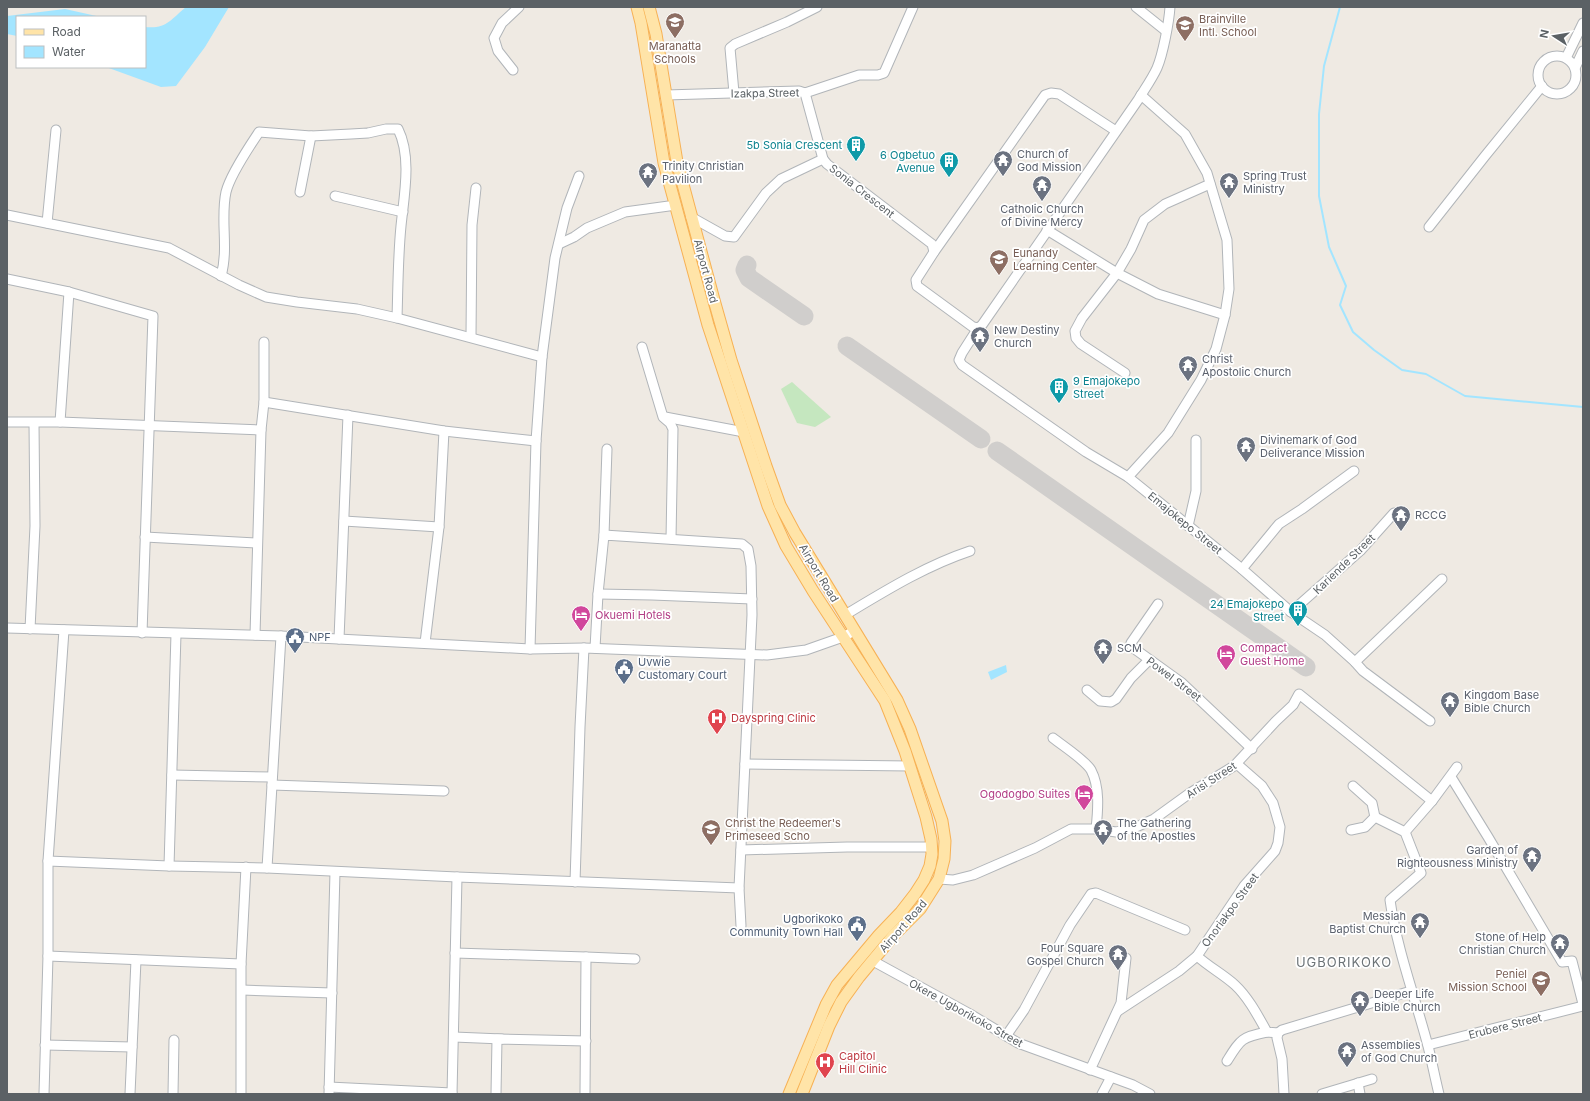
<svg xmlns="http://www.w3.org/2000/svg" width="1590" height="1101" font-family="Inter,sans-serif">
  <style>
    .green { fill: #c5e7bf }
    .water { fill: #a3e5ff }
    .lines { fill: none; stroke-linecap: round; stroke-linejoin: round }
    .stream { stroke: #a3e5ff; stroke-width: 2 }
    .taxiway { stroke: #d0cecc; stroke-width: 19 }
    .minor-casing { stroke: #b1b5b9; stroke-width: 11 }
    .major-casing { stroke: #f7b154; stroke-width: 13 }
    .minor { stroke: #fff; stroke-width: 9 }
    .major { stroke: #ffe4a8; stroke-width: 11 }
    .labels { text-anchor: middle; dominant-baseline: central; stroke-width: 3.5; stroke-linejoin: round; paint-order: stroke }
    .education-label { font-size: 11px; fill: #785e54; stroke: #fff; text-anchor: start }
    .street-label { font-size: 11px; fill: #5b6165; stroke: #fff }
    .culture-label { font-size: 11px; fill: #0d838f; stroke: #fff; text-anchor: end }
    .worship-label { font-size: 11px; fill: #5b616d; stroke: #fff; text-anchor: start }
    .hotel-label { font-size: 11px; fill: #b23c85; stroke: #fff; text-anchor: start }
    .service-label { font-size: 11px; fill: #4e5e75; stroke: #fff; text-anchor: start }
    .health-label { font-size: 11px; fill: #be3a42; stroke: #fff; text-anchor: start }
    .quarter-label { font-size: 13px; letter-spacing: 1px; fill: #6c7377; stroke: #fff }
  </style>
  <rect width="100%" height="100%" fill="#efeae3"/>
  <polygon class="green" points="792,382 831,417 815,427 797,423 781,389"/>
  <g class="water">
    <path d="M186 7H229L205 47 176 86 161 87 106 67H145V27C167 29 170 20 186 7Z"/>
    <polygon points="65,9 101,17 17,17 17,36 7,34 7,16"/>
    <polygon points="1006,665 1007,672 991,680 988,672"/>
  </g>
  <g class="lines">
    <polyline class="stream" points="1340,7 1324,66 1319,114 1319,196 1329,247 1346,286 1340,305 1353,332 1374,350 1402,370 1426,374 1465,396 1583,407"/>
    <g class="taxiway">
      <polyline points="747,265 745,270 749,278 804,316"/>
      <polyline points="847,346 981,439"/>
      <polyline points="997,451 1306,667"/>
    </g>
    <defs>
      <g id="minor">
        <polyline points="1136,7 1166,31"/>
        <circle cx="1557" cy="75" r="19"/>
        <polyline points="1566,58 1583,23"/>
        <polyline points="1575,68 1583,51"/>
        <polyline points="513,70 498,51 494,38 502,23 519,7"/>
        <polyline points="734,93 730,48 735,44 787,22 817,7"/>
        <polyline points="805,93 823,159 827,164 932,244 934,252"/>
        <polyline points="666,95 799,91 805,93 859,75 878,75 884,73 913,7"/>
        <path d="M1116 131 1059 94 1051 93 1045 95 934 252 916 280 917 286 973 327 978 328 982 325 1138 100C1144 90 1152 79 1157 68 1163 54 1169 22 1170 7"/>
        <polyline points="300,192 311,136"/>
        <polyline points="335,196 403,212"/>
        <polyline points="7,215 169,248 239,285 266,297 297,302 357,309 397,318 542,357"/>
        <polyline points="691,217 725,236 734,237 766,193 781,179 823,159"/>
        <polyline points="47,223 56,130"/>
        <polyline points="1429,227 1485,156 1542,86"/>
        <polyline points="1047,230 1117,273 1158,294 1225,315"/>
        <polyline points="559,244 574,237 587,228 625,212 676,205"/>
        <path d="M221 276C229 248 220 219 226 192 230 175 249 147 259 132L311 136 351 134 368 133 386 129H398C412 157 404 196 401 226 398 256 398 287 397 318"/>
        <polyline points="7,279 69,292 153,316 142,633"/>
        <polyline points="978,328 962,353 959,360 962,365 1086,452 1128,477 1242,569 1291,612 1325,635 1355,662 1363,671 1430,721"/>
        <polyline points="471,337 472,225 476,188"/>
        <polyline points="642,347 663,417 670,423 673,429 671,539"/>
        <polyline points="1125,373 1081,344 1076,338 1075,331 1082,318 1117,273 1131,249 1144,220 1165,204 1210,184"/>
        <polyline points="264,402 444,431 536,441 542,357 555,258 567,208 579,176"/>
        <polyline points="665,417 744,432"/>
        <polyline points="7,422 60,422 261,430"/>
        <polyline points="60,422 69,292"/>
        <polyline points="1128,477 1168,433 1201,380 1216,349 1225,315 1229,289 1227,240 1207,173 1185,134 1141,95"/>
        <polyline points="344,521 439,527"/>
        <polyline points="1188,526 1196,491 1196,440"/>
        <polyline points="604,535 607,449"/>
        <polyline points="145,537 257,543"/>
        <polyline points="1242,569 1279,524 1302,509 1354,471"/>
        <polyline points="598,594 652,595 752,599"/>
        <polyline points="1158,604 1131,643 1132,647 1182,683 1252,749"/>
        <polyline points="1291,612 1360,551 1394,513"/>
        <path d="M845 615C885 591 925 566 970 551"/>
        <polyline points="7,628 281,636 530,649 584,648 767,655 806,650 843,637 854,631"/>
        <polyline points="30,629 35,526 34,423"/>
        <polyline points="255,635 261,430 264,402 264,342"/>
        <polyline points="339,639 348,415"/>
        <polyline points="425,643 439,527 444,431"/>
        <polyline points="595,648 598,594 604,535 742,544 748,549 751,566 752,615 739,888 741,926"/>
        <polyline points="530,649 536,441"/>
        <polyline points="1355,662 1442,579"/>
        <polyline points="1087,690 1100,701 1111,702 1116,699 1131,678 1149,660"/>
        <path d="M1053 738C1063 746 1085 760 1091 770 1100 787 1098 810 1096 829"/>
        <polyline points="745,764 910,766"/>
        <polyline points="172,775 272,777"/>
        <polyline points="1451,777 1488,837 1562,962 1572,961 1583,1004"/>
        <polyline points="272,785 444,791"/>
        <polyline points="1353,786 1372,803 1375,817"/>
        <path d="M1351 830 1365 827 1375 817 1405 832 1421 873 1390 900C1397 950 1415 997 1428 1046 1432 1062 1435 1078 1439 1094"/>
        <polyline points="1405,832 1432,801 1457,767"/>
        <polyline points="741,850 847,847 932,847"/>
        <polyline points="48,861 169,866 267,868 457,877 739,888"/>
        <polyline points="169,866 176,634"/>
        <polyline points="267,868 281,636"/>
        <polyline points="939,879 953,880 973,875 1035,848 1071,829 1096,829 1116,832 1134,828 1154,819 1190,793 1234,766 1276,721 1293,705 1299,694 1432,801"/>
        <polyline points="575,882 580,727 584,648"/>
        <polyline points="455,953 586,957 585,1094"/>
        <polyline points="48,956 241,964"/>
        <path d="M1197 956C1209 967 1223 974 1235 985 1248 997 1258 1016 1267 1032L1278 1033"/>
        <polyline points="586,957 635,959"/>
        <polyline points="873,961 970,1014 1018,1043 1133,1085 1150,1094"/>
        <polyline points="242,990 332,993"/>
        <polyline points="1118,1011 1179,971 1197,956 1244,886 1275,851 1278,843 1280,827 1273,803 1262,786 1237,764"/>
        <polyline points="1006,1036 1024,1010 1070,925 1091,894 1096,893 1185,930"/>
        <polyline points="454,1037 502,1039"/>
        <polyline points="45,1045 132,1047"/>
        <polyline points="1428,1045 1583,1006"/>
        <path d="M1227 1061C1240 1040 1241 1037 1267 1032"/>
        <polyline points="1090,1070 1121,1003 1126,958"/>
        <polyline points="1358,1083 1360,1094"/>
        <polyline points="329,1087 452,1093"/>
        <polyline points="44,1094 48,956 48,861 64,630"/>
        <polyline points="130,1094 136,960"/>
        <polyline points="173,1094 174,1040"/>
        <polyline points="241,1094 241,964 246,867"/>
        <polyline points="329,1094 335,872"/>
        <polyline points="452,1094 457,877"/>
        <polyline points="496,1094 497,1039 586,1041"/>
        <polyline points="1102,1094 1111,1077"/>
        <polyline points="1284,1094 1282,1059 1277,1038 1278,1033 1282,1030 1411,991"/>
        <polyline points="1322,1094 1372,1079"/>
      </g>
      <g id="major">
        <polyline points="637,7 641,23 664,163 708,325 768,506 786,546 813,591 885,701 905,751 926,817 931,839 932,854 930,866 924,880 915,894 901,912 879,935 837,985 826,1005 789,1094"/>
        <polyline points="649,7 656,34 677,162 714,300 731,360 766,466 780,505 795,533 897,700 910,729 942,821 945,841 944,859 939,879 920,909 893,936 859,977 841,1002 829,1026 802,1094"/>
      </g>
    </defs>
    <use href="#minor" class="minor-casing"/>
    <use href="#major" class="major-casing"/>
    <use href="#minor" class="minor"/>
    <use href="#major" class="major"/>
  </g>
  <defs>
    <symbol id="school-pin" viewBox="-11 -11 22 30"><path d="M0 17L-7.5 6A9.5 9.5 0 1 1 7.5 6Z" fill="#8d6e63" stroke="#fff"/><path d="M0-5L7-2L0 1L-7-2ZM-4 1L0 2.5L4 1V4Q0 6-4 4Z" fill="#fff"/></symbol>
    <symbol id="building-pin" viewBox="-11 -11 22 30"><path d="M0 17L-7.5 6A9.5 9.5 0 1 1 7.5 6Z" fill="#0f9aa8" stroke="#fff"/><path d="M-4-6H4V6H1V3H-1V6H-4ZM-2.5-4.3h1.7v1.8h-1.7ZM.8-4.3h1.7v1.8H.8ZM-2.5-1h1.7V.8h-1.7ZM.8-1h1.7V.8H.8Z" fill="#fff"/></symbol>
    <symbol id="temple-pin" viewBox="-11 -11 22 30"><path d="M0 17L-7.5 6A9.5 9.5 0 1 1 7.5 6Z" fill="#6b7280" stroke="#fff"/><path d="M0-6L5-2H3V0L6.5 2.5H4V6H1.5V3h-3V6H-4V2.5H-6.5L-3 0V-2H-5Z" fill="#fff"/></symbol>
    <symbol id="hotel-pin" viewBox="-11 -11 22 30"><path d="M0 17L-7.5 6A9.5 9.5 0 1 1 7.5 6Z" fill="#d1479c" stroke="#fff"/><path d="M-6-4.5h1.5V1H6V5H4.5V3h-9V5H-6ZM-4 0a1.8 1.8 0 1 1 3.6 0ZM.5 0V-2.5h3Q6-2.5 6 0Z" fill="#fff"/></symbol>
    <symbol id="civic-pin" viewBox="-11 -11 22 30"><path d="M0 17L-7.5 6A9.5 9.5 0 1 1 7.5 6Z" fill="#5c6f8a" stroke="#fff"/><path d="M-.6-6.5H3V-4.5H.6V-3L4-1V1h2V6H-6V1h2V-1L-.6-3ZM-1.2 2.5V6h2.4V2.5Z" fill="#fff"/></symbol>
    <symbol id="hospital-pin" viewBox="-11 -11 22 30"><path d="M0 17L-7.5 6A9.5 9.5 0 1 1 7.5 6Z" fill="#e0444e" stroke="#fff"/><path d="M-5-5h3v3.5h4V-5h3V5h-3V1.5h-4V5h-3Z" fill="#fff"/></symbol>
  </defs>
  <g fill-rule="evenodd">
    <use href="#school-pin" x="664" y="11" width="22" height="30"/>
    <use href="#school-pin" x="1174" y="14" width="22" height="30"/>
    <use href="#building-pin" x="845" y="134" width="22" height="30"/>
    <use href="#temple-pin" x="992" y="149" width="22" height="30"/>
    <use href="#building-pin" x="938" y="150" width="22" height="30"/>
    <use href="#temple-pin" x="637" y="161" width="22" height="30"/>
    <use href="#temple-pin" x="1218" y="171" width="22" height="30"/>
    <use href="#temple-pin" x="1031" y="174" width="22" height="30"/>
    <use href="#school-pin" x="988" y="248" width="22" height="30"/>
    <use href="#temple-pin" x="969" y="325" width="22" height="30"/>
    <use href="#temple-pin" x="1177" y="354" width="22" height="30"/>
    <use href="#building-pin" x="1048" y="376" width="22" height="30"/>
    <use href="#temple-pin" x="1235" y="435" width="22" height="30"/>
    <use href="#temple-pin" x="1390" y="504" width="22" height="30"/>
    <use href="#building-pin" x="1287" y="599" width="22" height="30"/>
    <use href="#hotel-pin" x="570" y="604" width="22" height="30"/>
    <use href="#civic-pin" x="284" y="626" width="22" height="30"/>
    <use href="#temple-pin" x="1092" y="637" width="22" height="30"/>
    <use href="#hotel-pin" x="1215" y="643" width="22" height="30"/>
    <use href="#civic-pin" x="613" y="657" width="22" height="30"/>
    <use href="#temple-pin" x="1439" y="690" width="22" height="30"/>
    <use href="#hospital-pin" x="706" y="707" width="22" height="30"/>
    <use href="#hotel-pin" x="1073" y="783" width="22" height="30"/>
    <use href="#school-pin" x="700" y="818" width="22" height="30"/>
    <use href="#temple-pin" x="1092" y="818" width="22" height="30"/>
    <use href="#temple-pin" x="1521" y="845" width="22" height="30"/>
    <use href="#temple-pin" x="1409" y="911" width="22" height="30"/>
    <use href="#civic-pin" x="846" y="914" width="22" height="30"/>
    <use href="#temple-pin" x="1549" y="932" width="22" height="30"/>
    <use href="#temple-pin" x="1107" y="943" width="22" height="30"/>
    <use href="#school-pin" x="1530" y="969" width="22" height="30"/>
    <use href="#temple-pin" x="1349" y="989" width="22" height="30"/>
    <use href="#temple-pin" x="1336" y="1040" width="22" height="30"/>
    <use href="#hospital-pin" x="814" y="1051" width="22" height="30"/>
  </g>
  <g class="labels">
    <g class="education-label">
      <text x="1199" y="19">Brainville<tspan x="1199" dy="13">Intl. School</tspan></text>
      <text x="675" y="46" text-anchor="middle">Maranatta<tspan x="675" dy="13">Schools</tspan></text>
      <text x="1013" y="253">Eunandy<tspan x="1013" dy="13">Learning Center</tspan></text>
      <text x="725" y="823">Christ the Redeemer's<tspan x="725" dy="13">Primeseed Scho</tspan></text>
      <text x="1527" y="974" text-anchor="end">Peniel<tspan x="1527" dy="13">Mission School</tspan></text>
    </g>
    <g class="street-label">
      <text transform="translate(765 93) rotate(-1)">Izakpa Street</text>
      <text transform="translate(862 191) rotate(38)">Sonia Crescent</text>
      <text transform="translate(706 271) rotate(75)">Airport Road</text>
      <text transform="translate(1185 523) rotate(39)">Emajokepo Street</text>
      <text transform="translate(1344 564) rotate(-44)">Kariende Street</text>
      <text transform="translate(819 573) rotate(59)">Airport Road</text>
      <text transform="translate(1174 679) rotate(37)">Powel Street</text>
      <text transform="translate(1211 780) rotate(-33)">Arisi Street</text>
      <text transform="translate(1230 910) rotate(-54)">Onoriakpo Street</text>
      <text transform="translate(903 926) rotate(-49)">Airport Road</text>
      <text transform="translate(966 1013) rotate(29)">Okere Ugborikoko Street</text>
      <text transform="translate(1505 1026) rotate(-14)">Erubere Street</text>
    </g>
    <g class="culture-label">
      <text x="842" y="145">5b Sonia Crescent</text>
      <text x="935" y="155">6 Ogbetuo<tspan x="935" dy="13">Avenue</tspan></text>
      <text x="1073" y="381" text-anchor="start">9 Emajokepo<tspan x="1073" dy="13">Street</tspan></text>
      <text x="1284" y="604">24 Emajokepo<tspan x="1284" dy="13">Street</tspan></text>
    </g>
    <g class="worship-label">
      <text x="1017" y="154">Church of<tspan x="1017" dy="13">God Mission</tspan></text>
      <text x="662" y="166">Trinity Christian<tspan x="662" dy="13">Pavilion</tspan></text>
      <text x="1243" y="176">Spring Trust<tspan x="1243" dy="13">Ministry</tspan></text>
      <text x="1042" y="209" text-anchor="middle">Catholic Church<tspan x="1042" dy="13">of Divine Mercy</tspan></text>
      <text x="994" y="330">New Destiny<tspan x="994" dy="13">Church</tspan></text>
      <text x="1202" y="359">Christ<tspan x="1202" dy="13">Apostolic Church</tspan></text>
      <text x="1260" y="440">Divinemark of God<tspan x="1260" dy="13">Deliverance Mission</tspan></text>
      <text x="1415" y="515">RCCG</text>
      <text x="1117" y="648">SCM</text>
      <text x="1464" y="695">Kingdom Base<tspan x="1464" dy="13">Bible Church</tspan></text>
      <text x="1117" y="823">The Gathering<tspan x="1117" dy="13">of the Apostles</tspan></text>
      <text x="1518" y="850" text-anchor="end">Garden of<tspan x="1518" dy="13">Righteousness Ministry</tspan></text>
      <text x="1406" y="916" text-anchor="end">Messiah<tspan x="1406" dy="13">Baptist Church</tspan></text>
      <text x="1546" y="937" text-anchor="end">Stone of Help<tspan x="1546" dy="13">Christian Church</tspan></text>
      <text x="1104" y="948" text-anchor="end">Four Square<tspan x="1104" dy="13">Gospel Church</tspan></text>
      <text x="1374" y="994">Deeper Life<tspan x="1374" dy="13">Bible Church</tspan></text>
      <text x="1361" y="1045">Assemblies<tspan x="1361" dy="13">of God Church</tspan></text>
    </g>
    <g class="hotel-label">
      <text x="595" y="615">Okuemi Hotels</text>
      <text x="1240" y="648">Compact<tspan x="1240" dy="13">Guest Home</tspan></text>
      <text x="1070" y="794" text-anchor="end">Ogodogbo Suites</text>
    </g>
    <g class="service-label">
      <text x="309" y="637">NPF</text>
      <text x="638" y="662">Uvwie<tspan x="638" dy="13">Customary Court</tspan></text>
      <text x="843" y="919" text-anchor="end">Ugborikoko<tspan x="843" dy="13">Community Town Hall</tspan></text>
    </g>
    <g class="health-label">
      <text x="731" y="718">Dayspring Clinic</text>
      <text x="839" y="1056">Capitol<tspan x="839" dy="13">Hill Clinic</tspan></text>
    </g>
    <g class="quarter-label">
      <text x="1344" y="962">UGBORIKOKO</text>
    </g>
  </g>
  <rect width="1590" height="1101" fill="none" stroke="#5b6165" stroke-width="16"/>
  <rect x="16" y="16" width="130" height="52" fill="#ffffff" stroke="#bdc0c1"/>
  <rect x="24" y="29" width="20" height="6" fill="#ffe4a8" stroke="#bdc0c1"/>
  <text x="52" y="36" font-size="12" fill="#5b6165">Road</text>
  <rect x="24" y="46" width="20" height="12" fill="#a3e5ff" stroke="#bdc0c1"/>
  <text x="52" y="56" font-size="12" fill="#5b6165">Water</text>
  <g transform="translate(1554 36) rotate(282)" stroke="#ffffff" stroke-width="3" paint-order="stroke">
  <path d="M0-3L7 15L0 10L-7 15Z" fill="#5b6165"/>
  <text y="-6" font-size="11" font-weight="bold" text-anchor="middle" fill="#5b6165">N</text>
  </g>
</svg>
